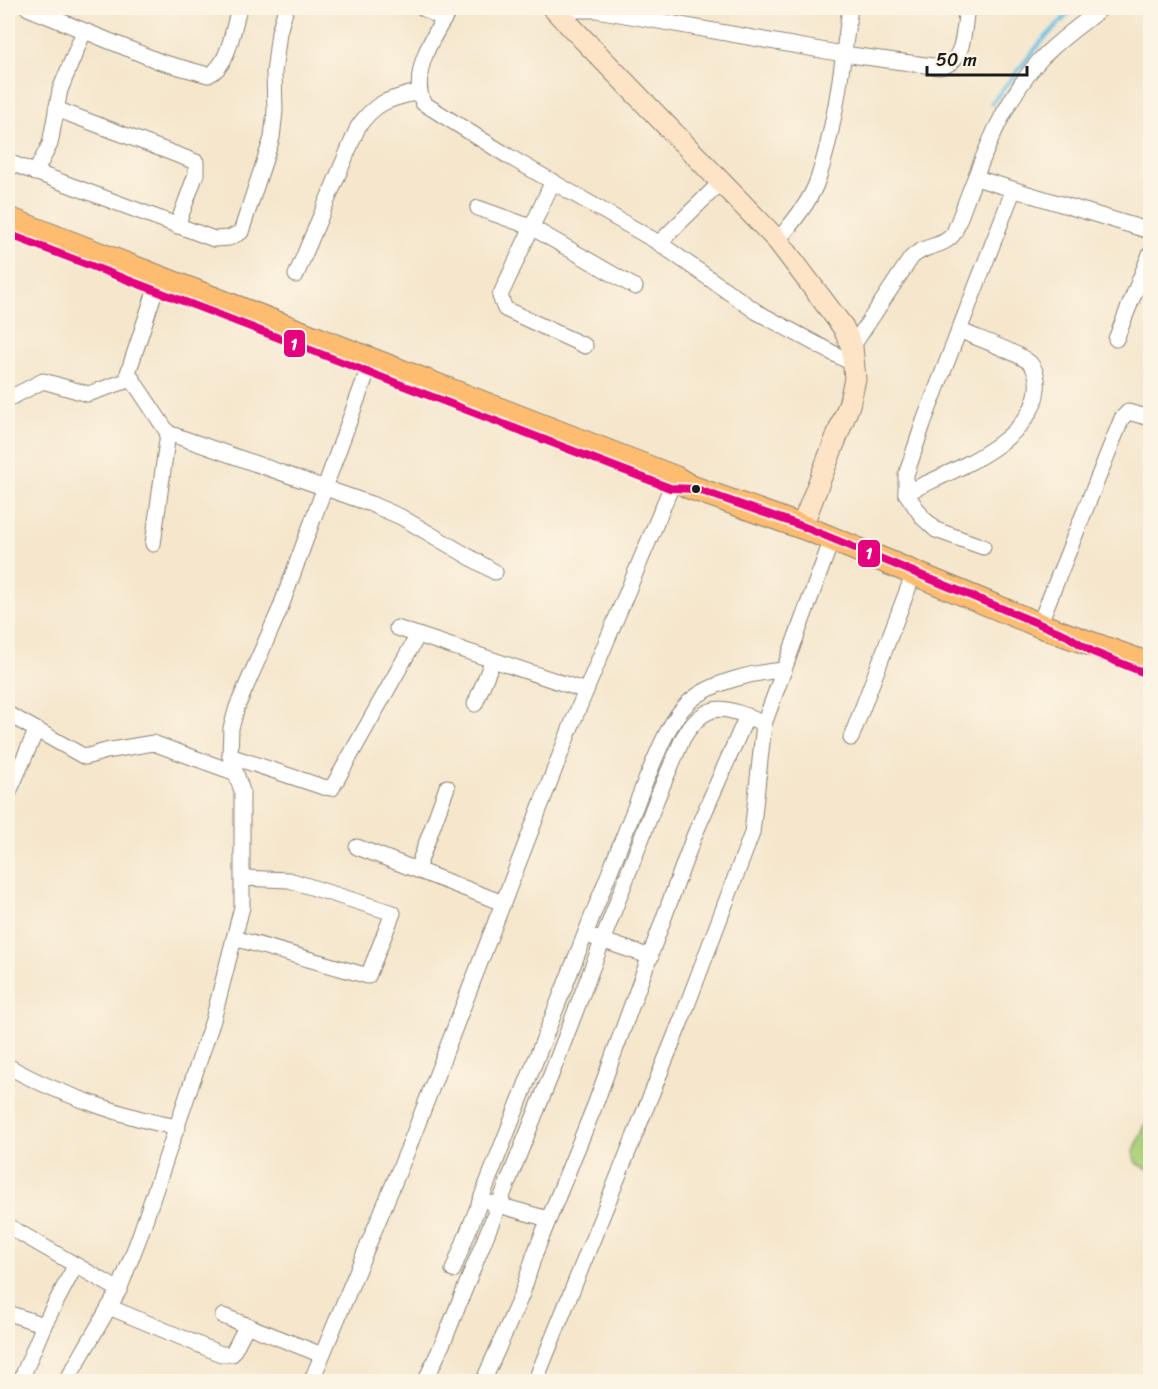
<svg xmlns="http://www.w3.org/2000/svg" width="1158" height="1389" font-family="Sriracha,sans-serif">
  <style>
    .green { fill: #aad079; stroke: #63764a; stroke-width: 1.5 }
    .lines { fill: none; stroke-linecap: round; stroke-linejoin: round }
    .stream { stroke: #67bfe4; stroke-width: 4 }
    .street-casing { stroke: #888174; stroke-width: 17 }
    .secondary-casing { stroke: #888174; stroke-width: 23 }
    .primary-casing { stroke: #888174; stroke-width: 26 }
    .street { stroke: #fff; stroke-width: 15 }
    .secondary { stroke: #fee4c6; stroke-width: 21 }
    .primary { stroke: #fdbc70; stroke-width: 24 }
    .bus-1-casing { stroke: #fcf5e5; stroke-width: 12 }
    .bus-1 { stroke: #e5007d; stroke-width: 8 }
    .bus-dot { fill: #1c1c1c; stroke: #fcf5e5; stroke-width: 2 }
    .line-badge { stroke: #fcf5e5; stroke-width: 2 }
    .badge-label { font-size: 16px; text-anchor: middle; font-weight: bold; fill: #fff }
  </style>
  <rect width="100%" height="100%" fill="#fcf5e5"/>
  <filter id="ink" filterUnits="userSpaceOnUse"><feTurbulence type="fractalNoise" baseFrequency=".0167" numOctaves="2"/><feDisplacementMap in="SourceGraphic" scale="12" xChannelSelector="R" yChannelSelector="G"/><feConvolveMatrix kernelMatrix="1 2 1 2 8 2 1 2 1" color-interpolation-filters="sRGB"/></filter>
  <filter id="wash" filterUnits="userSpaceOnUse"><feTurbulence type="fractalNoise" baseFrequency=".008" numOctaves="4" result="noise"/><feDisplacementMap in="SourceGraphic" scale="24" xChannelSelector="R" yChannelSelector="G"/><feGaussianBlur stdDeviation="1.35" result="paint"/><feColorMatrix in="noise" values="0 0 0 0 0 0 0 0 0 0 0 0 0 0 0 0 0 1.4 0 .05"/><feComposite in="paint" operator="in"/></filter>
  <g filter="url(#wash)">
    <rect width="100%" height="100%" fill="#f5e6cc"/>
    <polygon class="green" points="1150,1114 1150,1170 1136,1163 1133,1153"/>
    <g class="lines">
      <polyline class="stream" points="991,104 1040,43 1074,8"/>
    </g>
  </g>
  <g filter="url(#ink)">
    <g class="lines">
      <defs>
        <g id="street">
          <path d="M28 8 161 62 208 75C229 67 233 28 239 8"/>
          <polyline points="423,8 444,19"/>
          <path d="M451 8C434 34 410 71 423 103L508 156 659 243 757 312 855 365"/>
          <path d="M560 15 577 10H597L843 54 940 67C966 62 963 30 967 8"/>
          <polyline points="56,109 196,162 196,174 177,226"/>
          <polyline points="8,162 214,239 229,238 241,232 272,138 275,111 274,73 279,32 286,8"/>
          <polyline points="35,173 50,144 60,90 84,31"/>
          <polyline points="976,178 1150,231"/>
          <polyline points="553,181 500,296 505,309 585,346"/>
          <polyline points="478,208 531,227 635,287"/>
          <path d="M778 241C792 222 810 203 818 179 836 125 842 64 850 8"/>
          <polyline points="659,243 721,182"/>
          <path d="M296 275 358 127C375 102 389 99 418 92"/>
          <polyline points="1116,339 1150,254"/>
          <path d="M852 347 911 258C924 244 944 248 954 233 977 174 997 109 1039 61 1057 41 1081 25 1102 8"/>
          <polyline points="8,399 43,381 88,394 132,379"/>
          <polyline points="168,433 371,504 401,517 495,572"/>
          <path d="M906 493C948 472 1032 443 1037 389 1038 380 1036 370 1030 363 1018 352 976 338 959 330"/>
          <polyline points="153,544 168,433 128,373 155,291"/>
          <polyline points="983,547 936,530 923,518 906,493 906,475 924,421 1013,191"/>
          <polyline points="1039,625 1122,418 1128,412 1150,418"/>
          <polyline points="397,628 586,691"/>
          <polyline points="475,704 493,660"/>
          <polyline points="8,714 85,757 106,751 153,743 236,773"/>
          <polyline points="851,738 914,573"/>
          <polyline points="230,756 323,787 332,788 418,635"/>
          <polyline points="8,794 36,731"/>
          <polyline points="357,847 503,903"/>
          <polyline points="417,869 447,787"/>
          <polyline points="592,937 651,957"/>
          <polyline points="234,938 368,976 393,913 289,880 243,878"/>
          <path d="M8 1066C48 1090 132 1120 178 1127"/>
          <polyline points="491,1203 548,1219"/>
          <polyline points="8,1226 119,1290"/>
          <path d="M453 1270 645 782C657 756 667 723 688 703 710 682 755 672 784 670"/>
          <polyline points="109,1307 221,1354 232,1354 247,1325"/>
          <polyline points="8,1313 44,1325"/>
          <polyline points="223,1316 322,1355"/>
          <polyline points="20,1382 44,1325 75,1266"/>
          <polyline points="66,1382 119,1290 139,1238 213,1020 242,907 242,791 230,756 231,728 237,707 280,609 368,370"/>
          <polyline points="311,1382 408,1149 574,719 675,478"/>
          <path d="M425 1382 445 1338 553 1070 657 798 683 738C708 697 727 707 764 724"/>
          <polyline points="483,1382 522,1294 535,1253 595,1105 694,836 747,716"/>
          <polyline points="535,1382 683,1016 752,833 764,724 832,539"/>
        </g>
        <polyline id="secondary" points="553,8 778,241 843,327 852,347 855,379 849,405 802,526"/>
        <polyline id="primary" points="8,219 675,478 690,487 808,529 1039,625 1150,665"/>
      </defs>
      <use href="#street" class="street-casing"/>
      <use href="#secondary" class="secondary-casing"/>
      <use href="#primary" class="primary-casing"/>
      <use href="#street" class="street"/>
      <use href="#secondary" class="secondary"/>
      <use href="#primary" class="primary"/>
      <defs>
        <polyline id="bus-1" points="8,234 670,488 696,489 802,526 1066,635 1093,652 1150,675"/>
      </defs>
      <use href="#bus-1" class="bus-1-casing"/>
      <use href="#bus-1" class="bus-1"/>
    </g>
  </g>
  <circle class="bus-dot" cx="696" cy="489" r="5"/>
  <g class="line-badge">
    <rect x="283" y="329" width="23" height="29" rx="6" fill="#e5007d"/>
    <rect x="857" y="539" width="24" height="29" rx="6" fill="#e5007d"/>
  </g>
  <g class="badge-label">
    <text x="294" y="350">1</text>
    <text x="869" y="559">1</text>
  </g>
  <rect width="1158" height="1389" fill="none" stroke="#fcf5e5" stroke-width="30"/>
  <path d="M927 66v9h100v-9" fill="none" stroke="#1c1c1c" stroke-width="3"/>
  <text x="936" y="66" font-size="18" fill="#1c1c1c" stroke="#fcf5e5" stroke-width="4.5" paint-order="stroke">50 m</text>
</svg>
